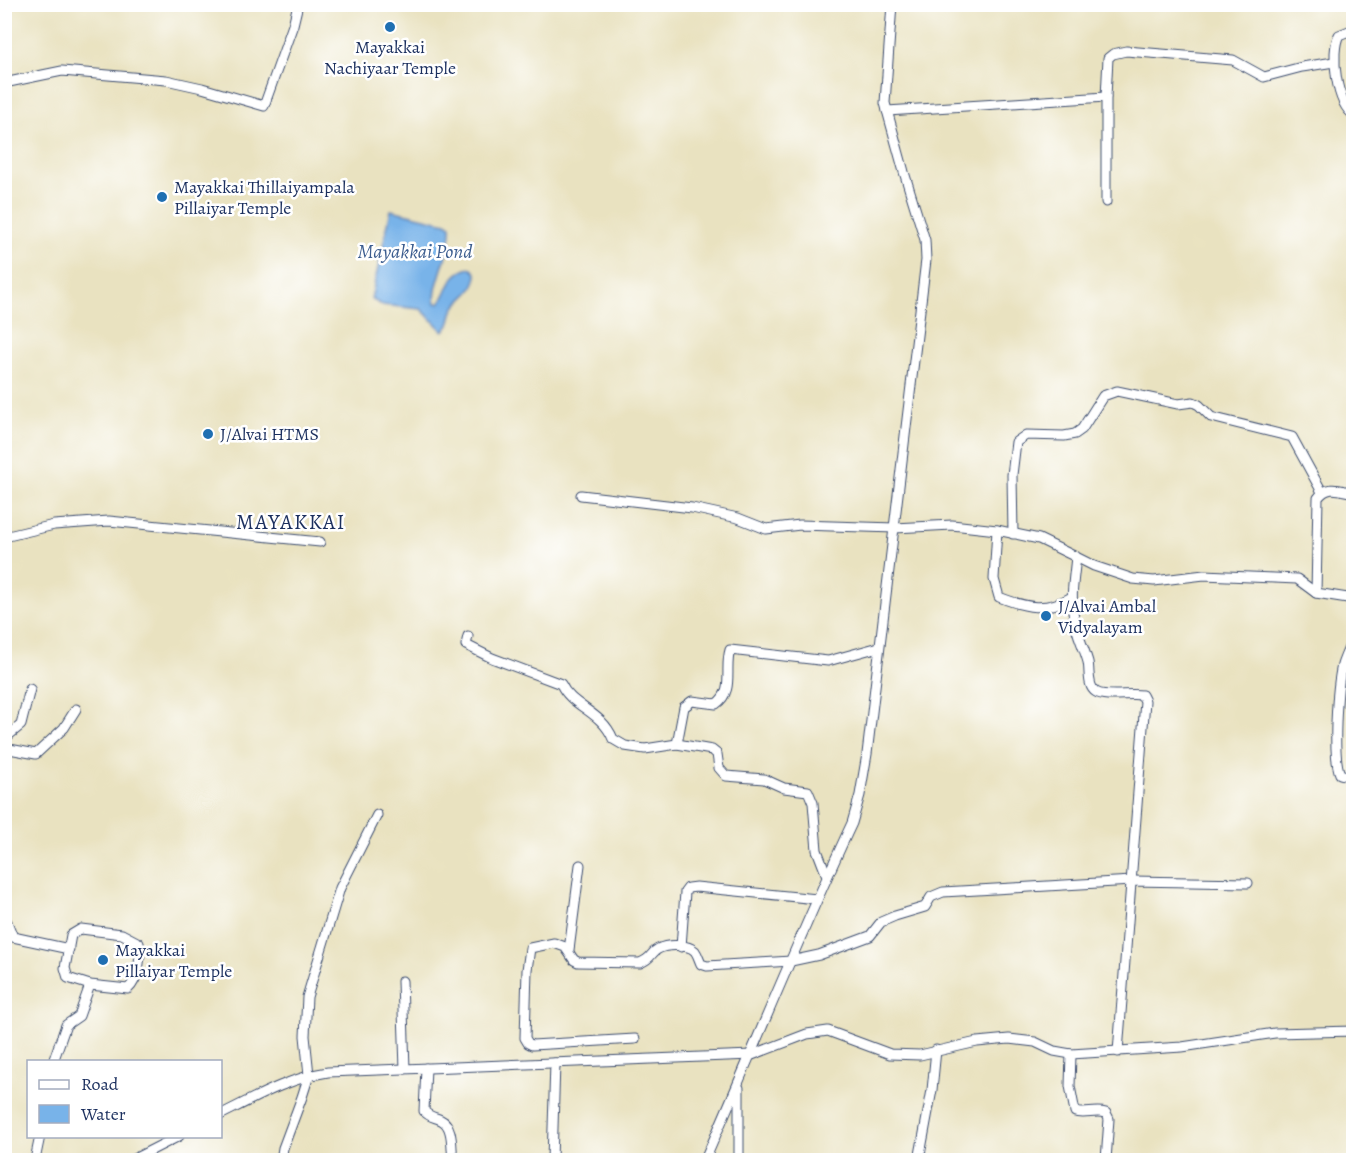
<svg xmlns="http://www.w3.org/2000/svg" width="1358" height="1165" font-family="Alegreya,serif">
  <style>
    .water { fill: #78b3e9; stroke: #4a71a4; stroke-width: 1.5 }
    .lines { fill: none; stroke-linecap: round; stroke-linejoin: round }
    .minor-casing { stroke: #3a4a6d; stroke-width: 11 }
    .minor { stroke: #fff; stroke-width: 9 }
    .poi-dot { fill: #1f6fb2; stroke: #fff; stroke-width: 2 }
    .labels { text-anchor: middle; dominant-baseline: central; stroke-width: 5; stroke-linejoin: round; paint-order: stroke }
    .poi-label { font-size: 18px; fill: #1b2f5e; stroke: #fff; text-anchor: start }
    .water-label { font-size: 20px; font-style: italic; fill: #3c5d8f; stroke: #fff }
    .quarter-label { font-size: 21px; letter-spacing: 1.5px; fill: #1b2f5e; stroke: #fff }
  </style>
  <rect width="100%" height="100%" fill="#fff"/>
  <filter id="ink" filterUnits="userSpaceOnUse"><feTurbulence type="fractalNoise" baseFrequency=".0167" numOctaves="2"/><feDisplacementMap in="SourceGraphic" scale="12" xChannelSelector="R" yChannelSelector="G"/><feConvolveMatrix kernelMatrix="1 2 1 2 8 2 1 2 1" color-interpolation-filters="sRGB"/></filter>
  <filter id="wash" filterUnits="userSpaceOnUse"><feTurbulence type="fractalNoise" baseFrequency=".008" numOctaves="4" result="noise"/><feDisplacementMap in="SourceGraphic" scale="24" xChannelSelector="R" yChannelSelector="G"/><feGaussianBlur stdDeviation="1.35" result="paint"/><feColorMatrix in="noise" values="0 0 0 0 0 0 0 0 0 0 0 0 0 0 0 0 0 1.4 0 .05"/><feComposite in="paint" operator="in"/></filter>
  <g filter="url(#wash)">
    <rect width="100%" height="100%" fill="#e9e2c0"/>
    <path class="water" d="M391 210 446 223 451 226C453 249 431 288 436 303H440C449 289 451 271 471 268L476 273C476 292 466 293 456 306 448 314 454 325 443 331L421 309 382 305 371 299Z"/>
  </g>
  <g filter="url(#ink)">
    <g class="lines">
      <defs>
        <g id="minor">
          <path d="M1354 29 1339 35C1330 52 1336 104 1354 115"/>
          <polyline points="4,83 62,71 166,80 202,88 264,106 293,25 298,4"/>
          <polyline points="887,111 1106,97"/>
          <polyline points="1106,202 1106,97 1108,58 1113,54 1126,51 1233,60 1264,77 1302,67 1334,62"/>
          <path d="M581 495 692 508 738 518 766 529 800 525 895 528 952 525 997 530 1039 539 1076 557C1074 577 1070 598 1074 618 1076 633 1084 647 1088 662 1090 671 1087 687 1096 692 1105 698 1129 693 1142 695L1145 701 1118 1052"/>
          <path d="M997 530 994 579 999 597C1027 608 1045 612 1072 597"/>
          <polyline points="1013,534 1012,475 1016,442 1026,435 1064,436 1075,434 1082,429 1103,396 1117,391 1178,404 1193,402 1199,405 1211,417 1292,437 1322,492"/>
          <polyline points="4,537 54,525 109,521 320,542"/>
          <polyline points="1076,557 1094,566 1133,579 1154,581 1204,575 1297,579 1316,593 1354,599"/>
          <path d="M1316 593 1318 498C1328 484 1339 490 1354 493"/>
          <path d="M1354 634C1351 645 1345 655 1342 665 1337 686 1332 756 1340 774L1354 778"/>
          <path d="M468 636 466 645 492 658 561 684C571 707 602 711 613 739L625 746 645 749 677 744 712 750 717 754 719 768 726 776 764 779 784 788 808 791 813 803 817 850 827 876"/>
          <polyline points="4,739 21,725 30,689"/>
          <path d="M677 744 684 707 692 701 716 704C735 691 724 669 730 650L828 661 879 647"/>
          <polyline points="4,748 36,754 64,728 76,709"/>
          <polyline points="4,922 7,922 13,937 69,949"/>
          <path d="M81 929 122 934 139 943C141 958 139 979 128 989L90 985 68 978 65 968 71 935Z"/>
          <polyline points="681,947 685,892 688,888 696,887 817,899"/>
          <polyline points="569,950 580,865"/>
          <polyline points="402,981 405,1069"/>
          <path d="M635 1039 532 1045 528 1043 525 1038 527 970 530 948 554 943 565 947 574 960 578 962 640 963C653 958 650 953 658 949 667 944 688 944 695 951 698 955 699 960 701 964L707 966 791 961 819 955 870 936 881 922 895 916 925 907 931 897 943 892 1132 881 1248 883"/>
          <path d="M1071 1054 1070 1086 1075 1112C1085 1115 1095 1110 1106 1113L1109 1119 1106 1160"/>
          <polyline points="53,1062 66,1025 79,1016 90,985"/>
          <path d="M426 1068 424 1111C429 1117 435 1117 441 1120 454 1126 451 1148 453 1160"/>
          <polyline points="739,1088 739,1160"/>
          <path d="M220 1115C256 1097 289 1078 328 1072L752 1055 807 1034 828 1031 890 1054 920 1055 977 1042 1009 1039 1035 1042 1054 1051 1071 1054 1182 1047 1275 1033 1354 1031"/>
          <polyline points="35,1160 40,1136"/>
          <polyline points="132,1160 179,1136"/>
          <polyline points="281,1160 283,1148 302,1097 309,1075 305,1036 307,997 340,888 377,815"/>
          <polyline points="552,1160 555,1063"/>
          <path d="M705 1160C754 1048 800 934 852 823L860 795 867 754 926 260 925 240 904 172 885 103 892 4"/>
          <polyline points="919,1160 932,1090 936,1050"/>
        </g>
      </defs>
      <use href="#minor" class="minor-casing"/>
      <use href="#minor" class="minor"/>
    </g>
  </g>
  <g class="poi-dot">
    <circle cx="390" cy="27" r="6"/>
    <circle cx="162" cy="197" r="6"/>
    <circle cx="208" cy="434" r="6"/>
    <circle cx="1046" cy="616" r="6"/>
    <circle cx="103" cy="960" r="6"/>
  </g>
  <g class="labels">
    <g class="poi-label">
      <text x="390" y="47" text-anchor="middle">Mayakkai<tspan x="390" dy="21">Nachiyaar Temple</tspan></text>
      <text x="174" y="187">Mayakkai Thillaiyampala<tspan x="174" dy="21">Pillaiyar Temple</tspan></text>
      <text x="220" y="434">J/Alvai HTMS</text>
      <text x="1058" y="606">J/Alvai Ambal<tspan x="1058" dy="21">Vidyalayam</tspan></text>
      <text x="115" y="950">Mayakkai<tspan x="115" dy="21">Pillaiyar Temple</tspan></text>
    </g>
    <g class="water-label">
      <text x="415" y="251">Mayakkai Pond</text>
    </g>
    <g class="quarter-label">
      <text x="291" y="522">MAYAKKAI</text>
    </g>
  </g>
  <rect width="1358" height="1165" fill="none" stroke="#fff" stroke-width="24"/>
  <rect x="27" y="1060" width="195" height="78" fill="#ffffff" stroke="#a4acbf" stroke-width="1.5"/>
  <rect x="39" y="1080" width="30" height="9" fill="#ffffff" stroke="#a4acbf" stroke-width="1.5"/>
  <text x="81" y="1090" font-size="18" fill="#1b2f5e">Road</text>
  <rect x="39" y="1105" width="30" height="18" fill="#78b3e9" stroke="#a4acbf" stroke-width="1.5"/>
  <text x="81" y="1120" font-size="18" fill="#1b2f5e">Water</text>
</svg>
